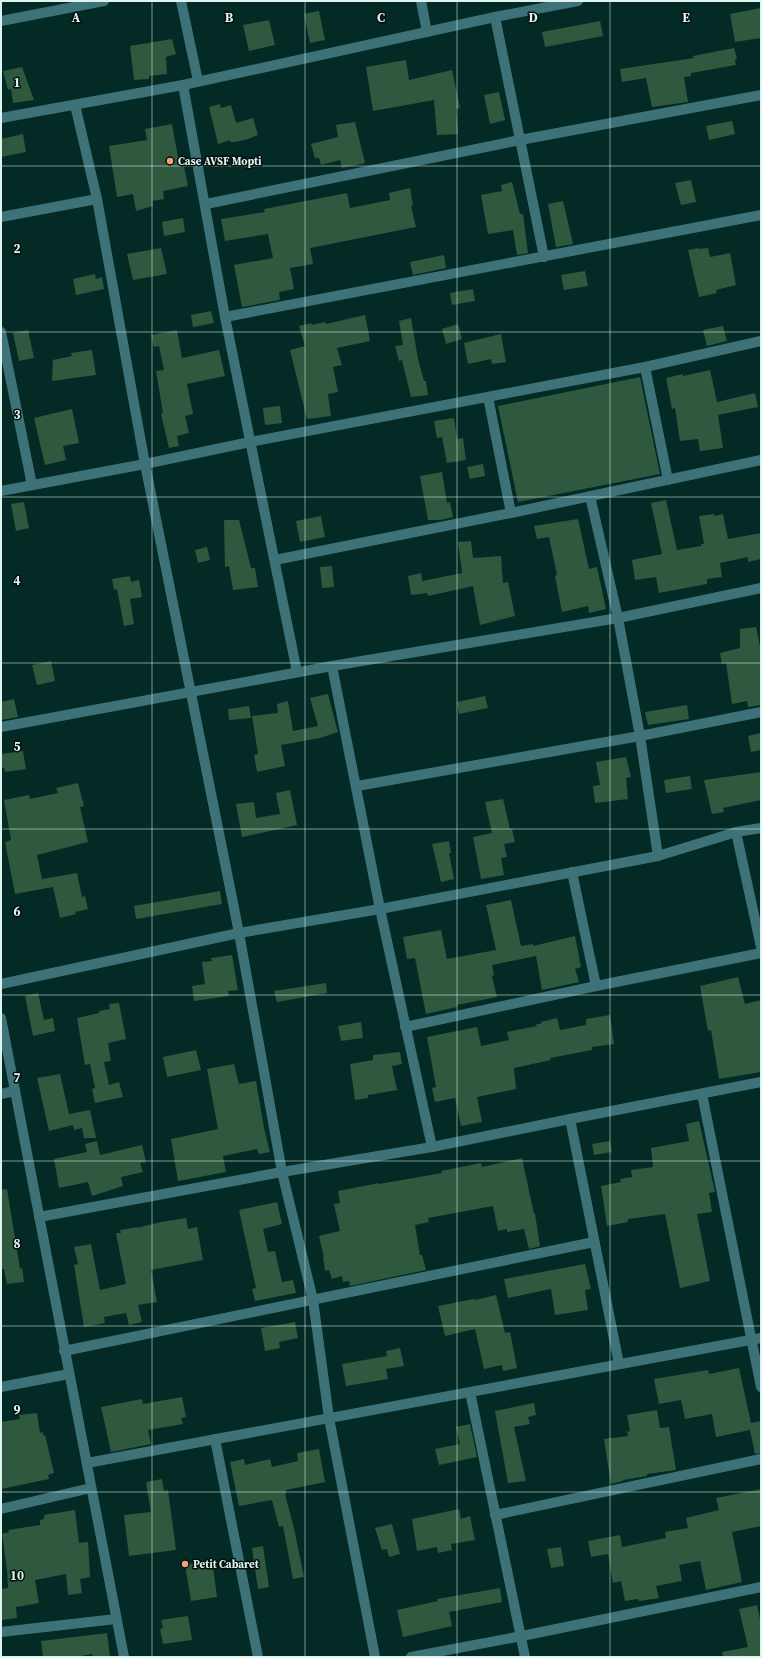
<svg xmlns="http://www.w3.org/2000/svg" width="762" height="1658" font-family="'Source Serif 4',serif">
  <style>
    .building { fill: #2e593f }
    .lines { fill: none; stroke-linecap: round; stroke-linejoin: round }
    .street { stroke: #3e7279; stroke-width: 10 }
    .grid { fill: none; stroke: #dff3ef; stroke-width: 1; stroke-opacity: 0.55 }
    .poi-dot { fill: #efa378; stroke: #03100d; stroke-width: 1.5 }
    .labels { text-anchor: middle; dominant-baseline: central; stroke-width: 3; stroke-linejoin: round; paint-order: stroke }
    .poi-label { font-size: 11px; font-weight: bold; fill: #dff3ef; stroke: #03100d; text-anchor: start }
    .grid-label { font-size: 13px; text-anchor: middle; font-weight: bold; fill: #dff3ef; stroke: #03100d; stroke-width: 3; stroke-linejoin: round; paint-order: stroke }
  </style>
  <rect width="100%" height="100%" fill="#032a25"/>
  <g class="building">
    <polygon points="761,8 761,38 735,42 730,14"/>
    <polygon points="319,11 325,40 310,43 304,14"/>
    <polygon points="269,20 275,45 249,51 243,25"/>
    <polygon points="600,21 603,36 545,47 542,32"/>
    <polygon points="172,39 176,54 166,57 167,74 149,76 149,79 134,80 130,46"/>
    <polygon points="734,48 737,59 735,60 736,65 691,73 691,76 684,77 688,102 652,107 646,78 622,82 620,69 694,58 693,56"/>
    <polygon points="406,60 409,80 452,70 460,108 456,109 458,134 437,135 434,100 373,111 366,67"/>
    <polygon points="22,67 34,100 13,103 11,89 8,90 3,71"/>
    <polygon points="499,92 505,120 490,124 484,95"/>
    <polygon points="220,104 221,108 231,105 236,123 253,118 258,135 248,139 235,142 230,142 230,140 218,144 209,107"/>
    <polygon points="732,121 735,134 709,140 706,126"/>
    <polygon points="355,122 365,163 342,168 340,160 321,165 319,158 315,158 311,144 338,137 336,125"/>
    <polygon points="172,124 179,163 183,162 188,186 163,191 164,199 152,201 153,206 136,211 133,194 117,197 109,146 147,140 145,129"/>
    <polygon points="23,134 26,152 1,157 1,139"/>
    <polygon points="691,180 696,202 681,205 675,183"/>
    <polygon points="512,182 520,214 523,214 528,253 517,255 513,230 488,234 481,195 502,191 501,185"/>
    <polygon points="410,188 413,205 411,206 416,227 310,248 313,264 290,268 294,289 279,292 280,300 242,307 234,265 273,258 268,234 225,241 221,219 265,212 264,209 347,193 350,208 390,200 389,193"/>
    <polygon points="563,201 573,244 556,247 548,204"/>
    <polygon points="183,218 185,232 164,236 162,222"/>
    <polygon points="161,248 167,274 133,280 127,254"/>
    <polygon points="699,248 699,249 708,248 710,257 730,253 736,285 716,290 717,293 699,297 688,250"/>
    <polygon points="444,255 446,268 413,275 410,262"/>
    <polygon points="585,271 588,286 564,290 561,275"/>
    <polygon points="95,274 96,279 102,277 104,289 76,295 73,279"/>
    <polygon points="473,289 475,301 452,305 450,293"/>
    <polygon points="211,311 214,323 193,327 191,315"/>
    <polygon points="365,315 370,341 337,348 342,365 333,367 338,392 328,394 331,416 307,419 290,350 305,346 299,326 311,323 312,325 325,322 326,324"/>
    <polygon points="411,318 418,359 424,381 426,381 428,395 411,397 402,360 399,361 395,346 403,345 399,321"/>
    <polygon points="458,324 462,339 446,344 442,329"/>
    <polygon points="723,326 727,341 707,346 703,330"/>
    <polygon points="28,330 34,358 19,361 13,333"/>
    <polygon points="177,330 182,358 219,350 225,376 187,384 193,414 185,416 189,433 177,436 179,446 169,448 161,414 163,413 156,371 164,370 159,346 154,347 151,335"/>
    <polygon points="501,334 506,362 492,364 491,359 468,364 464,343"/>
    <polygon points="92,350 96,375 52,381 53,360 72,356 71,353"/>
    <polygon points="710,370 717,402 755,393 758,407 718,415 723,448 700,451 698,439 680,441 675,408 672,409 666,378 683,374 683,376"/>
    <polygon points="640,377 660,474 518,502 498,406"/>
    <polygon points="280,406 282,423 265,425 263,408"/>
    <polygon points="72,409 79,443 63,446 66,460 45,465 34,418"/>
    <polygon points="454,418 457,439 463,438 466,460 447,463 442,437 437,438 434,421"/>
    <polygon points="483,464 485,476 470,479 467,467"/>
    <polygon points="442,472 447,503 450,502 453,517 440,520 428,520 420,476"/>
    <polygon points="666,500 677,550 701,546 701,544 704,544 699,516 714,514 714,516 723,514 728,539 761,533 761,559 748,562 748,557 720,563 722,577 707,579 707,584 659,593 656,577 635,580 632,560 662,554 651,503"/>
    <polygon points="24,502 29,528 16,531 11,504"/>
    <polygon points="321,516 325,537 300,542 296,521"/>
    <polygon points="578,519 589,569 597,567 606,609 589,613 588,606 562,612 555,576 557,575 549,537 537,539 534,526"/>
    <polygon points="224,520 239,520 251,568 255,568 258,587 233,590 229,566 225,567"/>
    <polygon points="471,541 473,558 501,556 503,583 508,582 515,616 480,625 473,586 428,596 427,593 411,595 408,576 421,573 422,581 462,573 458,542"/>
    <polygon points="207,547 210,560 198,563 195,550"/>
    <polygon points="332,566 334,587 322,588 320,567"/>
    <polygon points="130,576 131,582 139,580 142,597 130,599 134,624 124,626 117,589 114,590 112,579"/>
    <polygon points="756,627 761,651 761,705 748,707 747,701 732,704 726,663 722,664 720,653 740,648 740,629"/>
    <polygon points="51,661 55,681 37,685 32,665"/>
    <polygon points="328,694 338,732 320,738 281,745 285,766 257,772 254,755 258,754 252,716 278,713 277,704 288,701 293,731 318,726 310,698"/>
    <polygon points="485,696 488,708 459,714 457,702"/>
    <polygon points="14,699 18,717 1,720 1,702"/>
    <polygon points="687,705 689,719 648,725 645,712"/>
    <polygon points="249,706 251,718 229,720 228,709"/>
    <polygon points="761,733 761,750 751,752 748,736"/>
    <polygon points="23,751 26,769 5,772 4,768 1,768 1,754"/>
    <polygon points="626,757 631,777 626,778 628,799 595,803 593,786 600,785 596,762"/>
    <polygon points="761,772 761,800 723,808 724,812 712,814 704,780"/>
    <polygon points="690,776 692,789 666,793 664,780"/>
    <polygon points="78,783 84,806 80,807 88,842 37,855 42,879 77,873 82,897 85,896 88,909 75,912 76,914 60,918 53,887 15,894 5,842 11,840 4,800 29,795 30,799 58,793 56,788"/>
    <polygon points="290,790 297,825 242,837 236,804 254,802 256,818 280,814 276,793"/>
    <polygon points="503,799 510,829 512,829 515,842 504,844 507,857 501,858 504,875 481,879 473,837 492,833 485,802"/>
    <polygon points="449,841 451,853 449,853 454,879 441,882 432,844"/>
    <polygon points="220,891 222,904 136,919 134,906"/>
    <polygon points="511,900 521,946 533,944 533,946 575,936 581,967 575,969 579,982 542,990 536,956 492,965 494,975 492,976 497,997 457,1005 457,1007 426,1014 415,958 407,959 403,937 441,930 447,959 496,950 486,905"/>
    <polygon points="232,955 238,990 228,991 229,996 194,1001 192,986 205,984 202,962 212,961 211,958"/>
    <polygon points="738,977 745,1004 761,1000 761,1072 719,1079 711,1030 708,1031 700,986"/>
    <polygon points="326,983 327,993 277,1002 274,991"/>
    <polygon points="38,993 44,1020 53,1018 55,1031 33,1036 25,996"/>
    <polygon points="119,1003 126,1039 108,1043 111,1061 104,1062 109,1085 119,1082 123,1097 95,1103 92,1089 95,1088 90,1064 85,1065 77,1018 99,1013 99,1011 110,1009 109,1004"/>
    <polygon points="610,1015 614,1044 592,1047 592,1050 550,1058 551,1060 514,1068 516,1089 477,1097 482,1122 461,1126 455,1098 435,1102 432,1088 436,1087 427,1037 477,1027 481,1046 509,1040 507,1032 537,1026 536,1024 541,1024 541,1022 557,1018 560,1030 586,1025 586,1019"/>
    <polygon points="361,1022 363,1038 341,1041 338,1026"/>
    <polygon points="196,1050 201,1070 167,1077 163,1057"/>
    <polygon points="400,1052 402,1064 392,1066 397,1090 368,1095 368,1098 355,1100 350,1064 373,1060 373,1055"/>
    <polygon points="234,1064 239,1084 256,1081 264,1128 270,1152 259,1154 257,1149 223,1156 226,1172 178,1181 171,1139 218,1129 207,1069"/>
    <polygon points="60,1074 69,1114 90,1110 96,1138 84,1138 82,1128 74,1130 73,1125 49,1131 37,1078"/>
    <polygon points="699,1121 715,1192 709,1193 712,1212 697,1214 710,1281 680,1288 665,1214 628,1219 628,1222 607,1226 601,1186 621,1182 620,1179 632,1177 631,1170 653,1167 651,1148 689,1141 686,1124"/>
    <polygon points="97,1141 100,1155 142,1145 146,1162 140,1163 143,1172 121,1177 123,1186 92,1196 88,1182 59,1188 54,1159 87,1152 85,1144"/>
    <polygon points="610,1141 612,1152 594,1155 592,1144"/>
    <polygon points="522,1158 534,1214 535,1214 540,1246 529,1249 524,1229 507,1232 507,1229 498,1231 493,1206 428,1218 429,1222 415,1225 420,1255 422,1255 426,1270 350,1286 349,1281 343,1282 342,1276 332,1279 329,1270 325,1271 323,1257 324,1257 319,1236 340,1231 334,1204 340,1203 338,1191 379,1183 379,1184 442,1173 441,1171 481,1163 482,1167"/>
    <polygon points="7,1189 20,1269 22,1268 24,1282 7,1284 4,1269 1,1269 1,1190"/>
    <polygon points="277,1202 282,1224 263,1229 268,1252 275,1251 282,1282 293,1280 296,1293 255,1301 252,1289 256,1288 239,1210"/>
    <polygon points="186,1218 188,1229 197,1227 203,1260 151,1270 157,1302 138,1305 142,1322 129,1325 126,1313 104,1317 105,1323 84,1327 74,1265 78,1264 74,1247 91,1244 100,1290 126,1284 116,1233 121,1233 120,1230 137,1227 137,1228 161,1222"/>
    <polygon points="585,1264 591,1289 585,1290 588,1310 555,1315 551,1289 508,1298 504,1279"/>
    <polygon points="496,1295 505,1333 510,1332 517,1368 503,1371 502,1365 484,1369 475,1329 445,1336 438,1306 474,1299 475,1300"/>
    <polygon points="295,1322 298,1338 279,1342 280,1348 265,1351 261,1328"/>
    <polygon points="400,1348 404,1366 386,1369 388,1379 346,1386 342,1364 387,1356 386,1351"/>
    <polygon points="739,1368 751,1423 761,1421 761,1453 755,1454 750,1430 716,1437 712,1414 685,1419 681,1400 659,1404 654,1379 708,1370 709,1374"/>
    <polygon points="182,1397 186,1417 181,1418 183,1424 148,1430 151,1444 111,1452 101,1407 142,1399 143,1404"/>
    <polygon points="534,1403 536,1415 528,1417 530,1424 514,1427 526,1481 508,1483 495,1411"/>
    <polygon points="657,1410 660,1428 669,1427 676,1470 647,1474 647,1476 623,1480 623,1481 611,1484 604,1439 628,1436 627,1432 630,1431 627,1415"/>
    <polygon points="37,1413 40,1433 43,1432 43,1436 45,1435 54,1473 48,1475 49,1479 1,1489 1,1422 20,1419 19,1415"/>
    <polygon points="470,1424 477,1457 439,1465 435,1449 460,1444 456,1427"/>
    <polygon points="319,1449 325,1482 286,1490 286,1493 285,1494 294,1528 304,1577 293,1579 283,1526 279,1527 272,1500 239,1506 230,1462 244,1459 245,1465 270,1459 272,1467 298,1461 297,1453"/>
    <polygon points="162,1479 164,1491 168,1490 176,1550 129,1556 124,1515 151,1512 146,1482"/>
    <polygon points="761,1489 761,1526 732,1532 742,1582 706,1590 700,1561 679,1565 682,1581 656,1586 659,1598 639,1601 638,1599 625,1601 621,1581 613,1583 608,1554 591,1557 588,1541 620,1535 622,1547 666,1538 665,1532 688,1528 686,1518 719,1510 716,1498"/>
    <polygon points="459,1509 461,1519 470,1516 475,1540 451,1544 452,1550 438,1553 437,1547 417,1551 412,1519"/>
    <polygon points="75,1510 79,1543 88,1542 90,1577 80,1579 82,1593 68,1595 66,1574 35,1580 39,1603 16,1607 17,1618 1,1620 1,1589 8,1588 7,1570 2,1534 9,1532 8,1530 40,1525 40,1520 44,1519 44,1515"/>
    <polygon points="392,1524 400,1554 389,1557 387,1549 382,1550 375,1528"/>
    <polygon points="263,1546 269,1587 258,1589 252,1548"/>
    <polygon points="561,1547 564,1566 551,1568 547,1549"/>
    <polygon points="212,1560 217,1597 191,1601 185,1565"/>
    <polygon points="500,1588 502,1602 449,1612 452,1626 403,1637 397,1610 438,1601 437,1599"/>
    <polygon points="757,1605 761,1624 761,1657 723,1657 722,1652 748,1647 739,1609"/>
    <polygon points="188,1616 192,1640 163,1644 160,1629 163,1628 161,1620"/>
    <polygon points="107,1633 110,1657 93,1657 92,1654 75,1657 43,1657 41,1641"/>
  </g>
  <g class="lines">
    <g class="street">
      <polyline points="181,1 198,81"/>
      <polyline points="421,1 427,32"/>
      <polyline points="495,17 544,257"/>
      <polyline points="1,21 104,1"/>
      <polyline points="183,85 225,317 297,672"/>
      <polyline points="75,105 97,199 145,464 239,933 282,1172 313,1300 329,1418 375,1657"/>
      <polyline points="1,118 183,85 495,17 578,1"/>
      <polyline points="206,204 520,140 761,95"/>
      <polyline points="1,217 97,199"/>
      <polyline points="225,317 761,215"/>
      <polyline points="1,332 32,485"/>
      <polyline points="645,367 668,480"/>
      <polyline points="488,397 511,513"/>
      <polyline points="1,491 145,464 250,442 645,367 761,341"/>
      <polyline points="590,496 618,618 640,736 658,856"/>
      <polyline points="275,560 511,513 761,460"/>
      <polyline points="332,666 380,909 432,1147"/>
      <polyline points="1,727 332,666 618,618 761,588"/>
      <polyline points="357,786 640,736 761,712"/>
      <polyline points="736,832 761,947"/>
      <polyline points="572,872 596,986"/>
      <polyline points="1,984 239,933 380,909 658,856 736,832 761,828"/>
      <polyline points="1,1018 124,1657"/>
      <polyline points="405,1027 596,986 761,953"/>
      <polyline points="1,1094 15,1091"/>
      <polyline points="702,1094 761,1387"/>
      <polyline points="570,1119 619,1364"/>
      <polyline points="39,1217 282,1172 432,1147 570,1119 761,1082"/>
      <polyline points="64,1351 594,1242"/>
      <polyline points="1,1387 69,1374"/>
      <polyline points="470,1392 525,1657"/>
      <polyline points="215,1439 258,1657"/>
      <polyline points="87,1463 761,1338"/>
      <polyline points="1,1509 91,1488"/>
      <polyline points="495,1515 761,1459"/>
      <polyline points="1,1632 116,1619"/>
      <polyline points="411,1657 522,1636 761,1587"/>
    </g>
  </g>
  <path class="grid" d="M152 1V1657M305 1V1657M457 1V1657M610 1V1657M1 166H761M1 332H761M1 497H761M1 663H761M1 829H761M1 995H761M1 1161H761M1 1326H761M1 1492H761"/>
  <g class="poi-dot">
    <circle cx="170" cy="161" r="4"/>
    <circle cx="185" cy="1564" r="4"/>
  </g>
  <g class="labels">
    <g class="poi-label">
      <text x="178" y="161">Case AVSF Mopti</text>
      <text x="193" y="1564">Petit Cabaret</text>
    </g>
  </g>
  <g class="grid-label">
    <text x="76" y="22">A</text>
    <text x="229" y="22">B</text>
    <text x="381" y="22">C</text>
    <text x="533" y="22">D</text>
    <text x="686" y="22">E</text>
    <text x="17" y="87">1</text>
    <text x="17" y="253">2</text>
    <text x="17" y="419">3</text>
    <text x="17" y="585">4</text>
    <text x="17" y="751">5</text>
    <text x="17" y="916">6</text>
    <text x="17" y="1082">7</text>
    <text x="17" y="1248">8</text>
    <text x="17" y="1414">9</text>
    <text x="17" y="1580">10</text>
  </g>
  <rect width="762" height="1658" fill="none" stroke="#dff3ef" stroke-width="4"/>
</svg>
